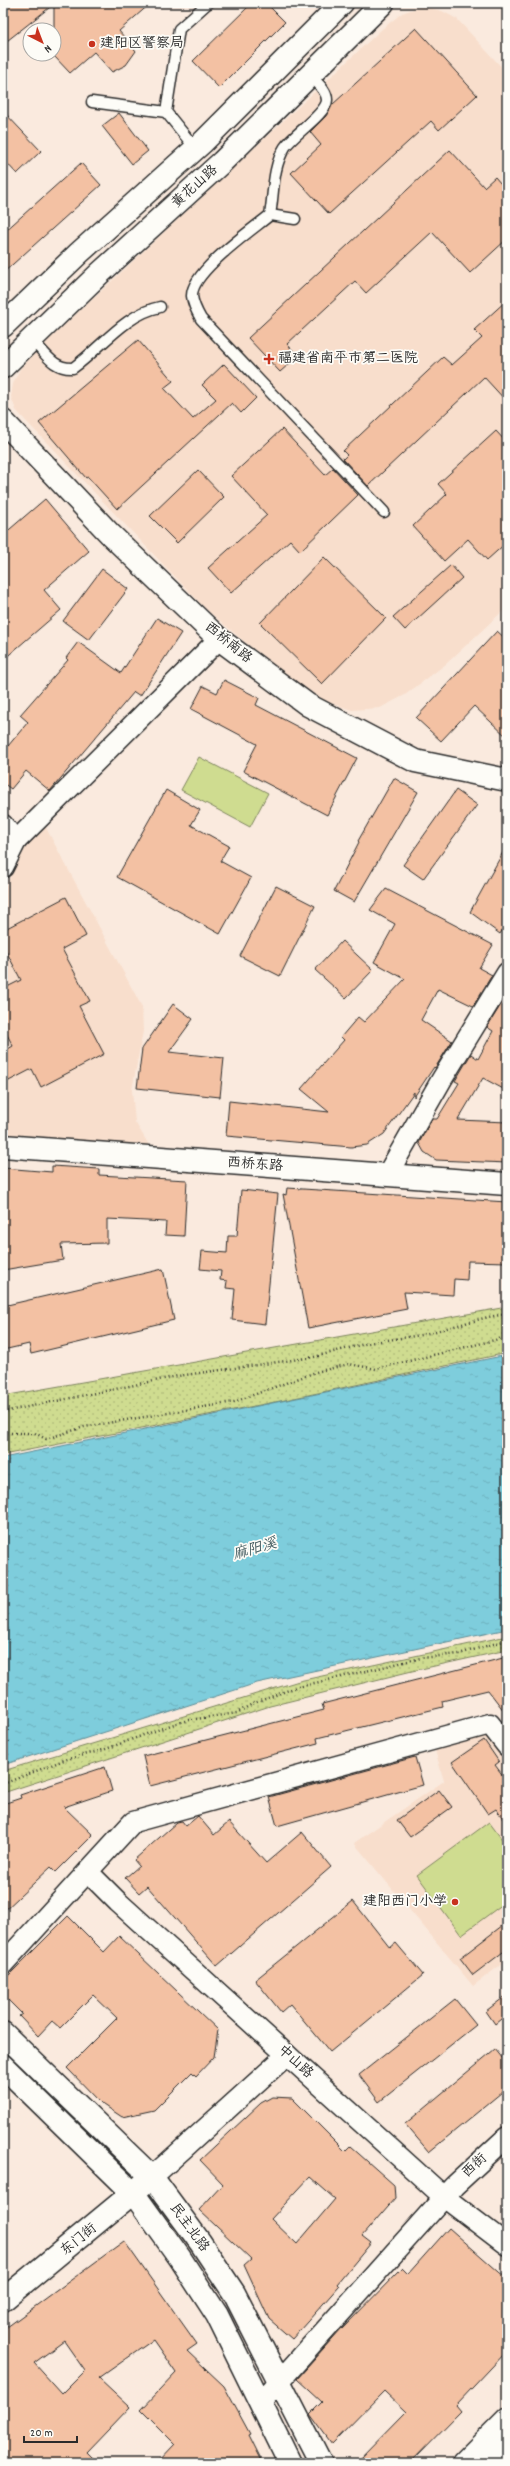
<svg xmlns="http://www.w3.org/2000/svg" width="510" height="2466" font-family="Dekko,'LXGW WenKai TC',sans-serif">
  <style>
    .built { fill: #f8decc }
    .green { fill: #cfdc90; stroke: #7d845e }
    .park { fill: url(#park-dots); stroke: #7d845e }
    .water { fill: url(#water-ripples); stroke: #5d8c95 }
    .building { fill: #f3c1a3; stroke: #2b2b2b; fill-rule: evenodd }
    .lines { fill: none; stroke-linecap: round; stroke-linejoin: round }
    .lane-casing { stroke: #2b2b2b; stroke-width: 13 }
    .street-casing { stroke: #2b2b2b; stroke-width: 23 }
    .secondary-casing { stroke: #2b2b2b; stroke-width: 25 }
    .primary-casing { stroke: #2b2b2b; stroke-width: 25 }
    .highway-casing { stroke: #2b2b2b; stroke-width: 25 }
    .path { stroke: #2b2b2b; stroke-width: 2.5; stroke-dasharray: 1 3; stroke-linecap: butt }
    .lane { stroke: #fdfcf7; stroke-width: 10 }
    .street { stroke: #fdfcf7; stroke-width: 20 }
    .secondary { stroke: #fdfcf7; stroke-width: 22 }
    .primary { stroke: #fdfcf7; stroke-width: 22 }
    .highway { stroke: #fdfcf7; stroke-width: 22 }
    .poi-dot { fill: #c8321e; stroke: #fdfcf7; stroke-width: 1.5 }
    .labels { text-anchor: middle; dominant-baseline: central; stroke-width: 3.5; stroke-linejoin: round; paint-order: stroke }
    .poi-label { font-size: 14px; fill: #2b2b2b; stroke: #fdfcf7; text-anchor: start }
    .street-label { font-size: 14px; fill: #2b2b2b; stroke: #fdfcf7 }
    .water-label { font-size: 15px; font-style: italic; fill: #445c60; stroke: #fdfcf7 }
  </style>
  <defs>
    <pattern id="park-dots" width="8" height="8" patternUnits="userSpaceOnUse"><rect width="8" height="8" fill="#cfdc90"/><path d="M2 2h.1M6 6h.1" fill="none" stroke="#b2bd7c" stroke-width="1.8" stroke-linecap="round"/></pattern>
    <pattern id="water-ripples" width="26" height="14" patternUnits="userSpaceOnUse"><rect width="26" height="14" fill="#7ecddc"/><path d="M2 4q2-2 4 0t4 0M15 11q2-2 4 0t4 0" fill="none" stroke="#6db0bd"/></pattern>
  </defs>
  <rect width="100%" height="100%" fill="#faeade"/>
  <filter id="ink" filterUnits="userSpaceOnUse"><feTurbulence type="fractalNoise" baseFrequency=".025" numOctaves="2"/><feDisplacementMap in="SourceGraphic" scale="8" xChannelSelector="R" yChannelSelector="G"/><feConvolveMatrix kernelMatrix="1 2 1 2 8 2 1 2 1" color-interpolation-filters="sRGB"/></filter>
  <g filter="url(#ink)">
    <g class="built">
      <polygon points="422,6 442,11 457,19 507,73 507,607 446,664 405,695 380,708 352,710 325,701 298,683 246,643 206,609 24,419 16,410 11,397 13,384 20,369 40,348 382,29 402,13"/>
      <polygon points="45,826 142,1007 143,1031 132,1090 135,1122 149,1145 3,1134 3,892 23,850"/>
      <polygon points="485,1736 492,1742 507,1761 507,1960 473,1986 354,1843 444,1781 435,1750"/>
    </g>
    <g class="green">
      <polygon points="199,757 268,793 250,827 181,790"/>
      <polygon points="489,1822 507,1846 507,1901 461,1935 417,1875"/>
    </g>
    <g class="park">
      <polygon points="507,1307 507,1353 280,1401 3,1455 3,1396"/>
      <polygon points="507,1636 507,1650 412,1671 270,1706 3,1793 3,1771 299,1681"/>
    </g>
    <polygon class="water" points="507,1355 507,1629 257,1683 3,1765 3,1458"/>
    <g class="building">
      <polygon points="3,3 151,3 119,31 136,51 126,65 112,72 94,52 70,73 54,56 54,4 3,44"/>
      <polygon points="252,3 266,3 285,22 219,88 193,61"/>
      <polygon points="416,28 477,95 439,130 431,121 329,214 291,173 321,145 310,132 326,116 332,105"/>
      <polygon points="3,111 41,151 17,174 3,159"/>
      <polygon points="119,113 148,151 132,164 102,126"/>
      <polygon points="450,150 484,187 495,177 507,191 507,239 470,273 432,232 366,293 355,281 287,344 298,356 280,372 248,338"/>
      <polygon points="81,163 101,185 3,273 3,233"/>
      <polygon points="507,300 507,402 484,377 368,486 343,459 347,455 343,451 443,357 452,365 482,338 474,330"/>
      <polygon points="138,340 173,381 164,388 193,419 216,399 202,385 224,364 256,398 241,413 232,403 117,509 88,477 86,478 39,423"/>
      <polygon points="282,429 325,475 333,468 358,495 300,551 290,540 231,593 208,568 267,515 231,476"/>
      <polygon points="496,431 507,443 507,542 487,560 468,539 444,561 413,526 447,494 438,484"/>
      <polygon points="198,470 224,497 177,543 150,516"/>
      <polygon points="45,499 89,551 44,590 61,610 3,660 3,535"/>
      <polygon points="324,557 386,618 322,684 260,623"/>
      <polygon points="451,565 462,578 405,630 393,617"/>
      <polygon points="102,569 128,589 89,640 63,621"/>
      <polygon points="157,618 181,633 140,696 134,692 50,791 26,771 11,789 3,783 3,752 28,722 20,715 68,660 66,658 78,642 121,673"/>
      <polygon points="497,631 507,640 507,737 474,706 441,741 416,718"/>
      <polygon points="224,680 259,698 256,705 357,758 327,815 243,771 257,744 191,709 203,686 217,693"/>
      <polygon points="394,778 418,792 354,902 334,891 359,842 358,841"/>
      <polygon points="166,790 200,810 191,825 229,846 220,861 251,878 220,934 117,877"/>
      <polygon points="456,790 477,805 423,879 403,865"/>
      <polygon points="507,845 507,923 500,934 470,912"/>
      <polygon points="276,886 315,906 280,976 240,956"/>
      <polygon points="386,889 493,945 479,968 492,975 473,1006 438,989 421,1020 452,1041 435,1068 434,1067 414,1097 414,1092 384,1134 367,1145 351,1147 226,1136 229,1101 329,1112 301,1089 344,1040 341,1037 358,1017 364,1022 405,979 374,962 395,924 370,910"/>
      <polygon points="66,897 86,936 62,949 90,1001 79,1006 104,1054 41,1087 32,1069 3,1084 3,1052 13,1046 3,1027 3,989 21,980 3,945 3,930"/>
      <polygon points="342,941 373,970 346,998 315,970"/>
      <polygon points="507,995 507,1091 483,1078 458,1120 507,1122 507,1163 436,1160 424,1152 419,1143 432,1119 437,1119 459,1083 455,1081 471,1054 478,1059 493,1031 487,1027"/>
      <polygon points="173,1004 193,1019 169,1052 224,1058 220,1097 137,1088 142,1049"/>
      <polygon points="52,1166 99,1169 99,1175 187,1180 184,1236 165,1235 166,1222 107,1219 107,1243 61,1244 63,1260 3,1270 3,1168 52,1172"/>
      <polygon points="287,1188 507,1202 507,1262 468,1261 467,1280 454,1279 453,1295 404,1292 407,1309 308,1328 283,1194 286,1195"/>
      <polygon points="241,1190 278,1194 265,1324 232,1320 235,1289 226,1288 227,1281 220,1280 221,1271 200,1269 202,1251 227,1253 228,1236 237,1236"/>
      <polygon points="163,1269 174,1320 31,1354 29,1344 3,1350 3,1306"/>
      <polygon points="507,1657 507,1715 488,1690 442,1701 443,1707 317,1738 318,1743 150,1786 143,1756 324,1710 322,1704"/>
      <polygon points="484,1740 499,1762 495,1765 507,1781 507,1824 496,1809 488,1814 452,1762"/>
      <polygon points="415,1757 423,1785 277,1826 269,1797"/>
      <polygon points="105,1767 112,1791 64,1807 93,1835 56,1872 51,1867 3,1912 3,1804 21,1798 20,1795"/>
      <polygon points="439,1790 452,1807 410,1837 397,1820"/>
      <polygon points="198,1816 214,1835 229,1822 266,1863 302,1832 331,1867 217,1966 147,1886 139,1893 125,1878 139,1866 134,1860 177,1822 182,1821 186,1826"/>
      <polygon points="353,1901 390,1948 396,1943 423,1975 330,2052 290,2004 281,2012 255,1980"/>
      <polygon points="68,1916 104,1952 119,1936 218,2030 214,2057 196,2076 192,2072 154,2110 122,2117 101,2103 67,2068 117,2018 93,1995 60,2028 52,2021 38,2036 19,2016 22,2014 3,1995 3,1981"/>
      <polygon points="507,1922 507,1949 473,1975 460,1958"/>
      <polygon points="507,1995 507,2014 495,2024 486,2011"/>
      <polygon points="455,1999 476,2025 379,2102 359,2075"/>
      <polygon points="495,2049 507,2064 507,2088 429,2152 405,2124"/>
      <path d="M272 2097 292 2098 345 2151 350 2146 394 2185 395 2198 362 2236 371 2243 337 2284 339 2286 292 2339 269 2319 244 2265 251 2259 199 2210 223 2184 200 2160 261 2103ZM310 2177 335 2199 297 2244 271 2219Z"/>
      <polygon points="449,2228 507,2279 507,2351 456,2405 461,2411 410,2463 356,2463 406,2412 384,2391 332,2444 310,2414 322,2402 297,2379 341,2330 402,2268 408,2274"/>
      <path d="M124 2241 197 2344 187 2351 224 2386 250 2434 248 2435 262 2463H157L175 2444 141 2410 176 2373 153 2340 99 2378 130 2407 87 2452 98 2463H3V2330ZM64 2341 85 2371 62 2394 34 2363Z"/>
    </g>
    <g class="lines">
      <defs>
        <g id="lane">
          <path d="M310 75C316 82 327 90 327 100 327 113 293 135 285 147 272 168 274 193 270 215 252 230 191 272 192 296 193 305 197 312 201 319L384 512"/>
          <polyline points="92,102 166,112"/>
          <polyline points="195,148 166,112 179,29 208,3"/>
          <polyline points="270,215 295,219"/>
          <path d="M31 339C45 352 52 369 73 368 101 348 125 314 160 307"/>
        </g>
        <g id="street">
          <polyline points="3,825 16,841"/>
          <polyline points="3,867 16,841 219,639"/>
          <polyline points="387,1175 442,1079 507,973"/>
          <polyline points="88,1872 118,1902 444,2197 507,2245"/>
          <polyline points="3,1964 133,1822 490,1724 507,1746"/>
          <polyline points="152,2177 287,2055"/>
          <polyline points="260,2403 454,2186 507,2137"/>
        </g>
        <g id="secondary">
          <polyline points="3,421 111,535 219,639 308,705 415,761 507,780"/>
          <polyline points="3,1146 507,1184"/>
          <polyline points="3,2300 152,2177"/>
        </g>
        <g id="primary">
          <polyline points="3,326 79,253 203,142 342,3"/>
          <polyline points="3,367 99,274 222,162 383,3"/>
        </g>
        <g id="highway">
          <polyline points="3,2033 152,2177 200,2242 234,2293 321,2463"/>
          <polyline points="3,2066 134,2194 180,2258 217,2315 290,2463"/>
          <polyline points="463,2463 507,2419"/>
          <polyline points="492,2463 507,2448"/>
        </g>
      </defs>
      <use href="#lane" class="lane-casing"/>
      <use href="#street" class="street-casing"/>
      <use href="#secondary" class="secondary-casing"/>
      <use href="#primary" class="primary-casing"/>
      <use href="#highway" class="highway-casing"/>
      <g class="path">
        <polyline points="3,1412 178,1376 314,1357 368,1343 421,1335 488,1317 507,1314"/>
        <polyline points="3,1433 35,1433 46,1439 84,1427 234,1402 316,1372 349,1364 376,1369 507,1337"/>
        <polyline points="3,1784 64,1760 103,1750 171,1725 189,1720 237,1713 252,1704 294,1688 421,1658 459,1654 507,1640"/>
      </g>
      <use href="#lane" class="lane"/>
      <use href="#street" class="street"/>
      <use href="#secondary" class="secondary"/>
      <use href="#primary" class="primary"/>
      <use href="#highway" class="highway"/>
    </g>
  </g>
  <g class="poi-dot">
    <circle cx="92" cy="44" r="4"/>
    <path d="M267 353h4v4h4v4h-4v4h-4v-4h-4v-4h4z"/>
    <circle cx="455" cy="1902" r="4"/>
  </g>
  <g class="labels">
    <g class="poi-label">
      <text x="100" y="44">建阳区警察局</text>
      <text x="278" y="359">福建省南平市第二医院</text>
      <text x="447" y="1902" text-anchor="end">建阳西门小学</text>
    </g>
    <g class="street-label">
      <text transform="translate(195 187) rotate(-42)">黄花山路</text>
      <text transform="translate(228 643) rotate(39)">西桥南路</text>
      <text transform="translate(255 1165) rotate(4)">西桥东路</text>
      <text transform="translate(295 2062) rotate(42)">中山路</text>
      <text transform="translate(475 2166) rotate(-43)">西街</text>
      <text transform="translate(189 2228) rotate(54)">民主北路</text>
      <text transform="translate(79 2240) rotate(-39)">东门街</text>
    </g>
    <g class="water-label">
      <text transform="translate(255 1550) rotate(-16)">麻阳溪</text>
    </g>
  </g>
  <rect width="510" height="2466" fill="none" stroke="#fdfcf7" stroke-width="16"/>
  <rect x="8" y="8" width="494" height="2450" fill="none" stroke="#2b2b2b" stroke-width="1.5" filter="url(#ink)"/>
  <g transform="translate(42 42) rotate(138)"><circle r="19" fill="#fdfcf7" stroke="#a9a8a5"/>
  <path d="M0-3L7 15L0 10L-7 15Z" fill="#c8321e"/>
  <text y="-6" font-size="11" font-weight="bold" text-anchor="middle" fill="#2b2b2b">N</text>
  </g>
  <path d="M24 2436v6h53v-6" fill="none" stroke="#2b2b2b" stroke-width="2"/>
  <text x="30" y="2436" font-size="12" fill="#2b2b2b" stroke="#fdfcf7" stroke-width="3" paint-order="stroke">20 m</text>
</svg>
